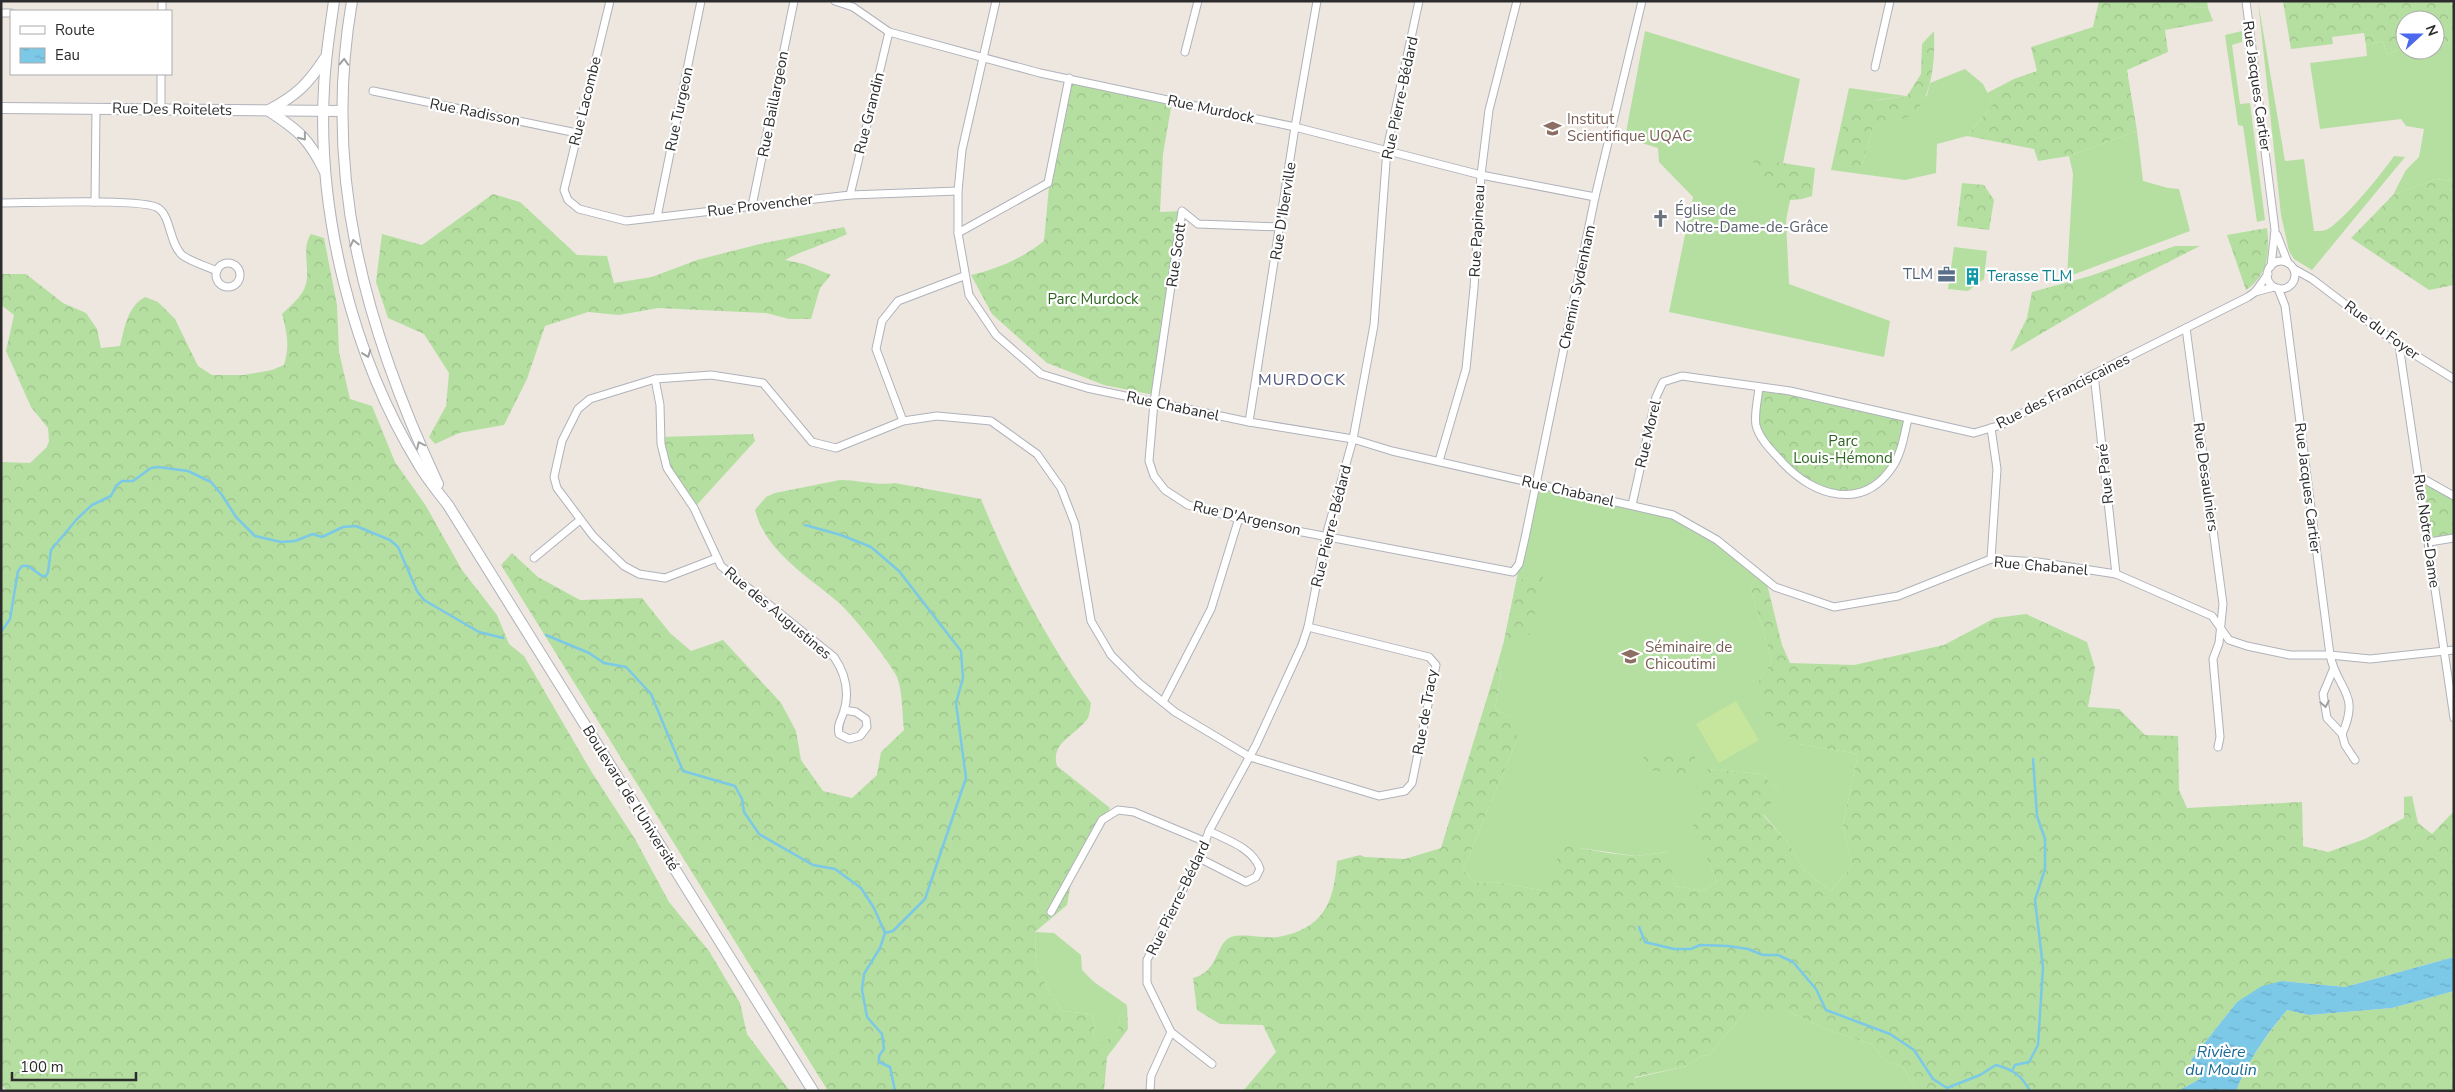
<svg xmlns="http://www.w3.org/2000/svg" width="2455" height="1092" font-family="'Nunito Sans',sans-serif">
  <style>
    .grass { fill: #b5dfa0 }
    .forest { fill: url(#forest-crowns) }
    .pitch { fill: #c6e59d }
    .water { fill: url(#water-ripples) }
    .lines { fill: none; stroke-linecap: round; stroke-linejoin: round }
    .stream { stroke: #7bc8e7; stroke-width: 2.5 }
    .street-casing { stroke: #b0b2bb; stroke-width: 9 }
    .secondary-casing { stroke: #b0b2bb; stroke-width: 12 }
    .street { stroke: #fff; stroke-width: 7 }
    .secondary { stroke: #fff; stroke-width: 10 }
    .oneway { stroke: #a0a0a0 }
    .labels { text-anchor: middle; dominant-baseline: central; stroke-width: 4.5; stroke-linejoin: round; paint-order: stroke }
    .street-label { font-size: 15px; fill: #2c2c2c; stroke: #fff }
    .education-label { font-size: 15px; fill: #785e54; stroke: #fff; text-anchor: start }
    .worship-label { font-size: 15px; fill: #5b616d; stroke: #fff; text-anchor: start }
    .service-label { font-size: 15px; fill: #4e5e75; stroke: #fff; text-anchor: end }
    .culture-label { font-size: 15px; fill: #0d838f; stroke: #fff; text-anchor: start }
    .park-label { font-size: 15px; fill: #2d6520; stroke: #fff }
    .neighbourhood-label { font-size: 16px; letter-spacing: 1px; fill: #4f567a; stroke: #fff }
    .water-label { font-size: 16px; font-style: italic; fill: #176895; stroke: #fff }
  </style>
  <defs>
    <pattern id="forest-crowns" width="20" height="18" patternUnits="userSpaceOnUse" patternTransform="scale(1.25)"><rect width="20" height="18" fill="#b5dfa0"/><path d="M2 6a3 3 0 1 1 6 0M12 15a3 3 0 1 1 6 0" fill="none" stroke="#9cc08a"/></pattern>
    <pattern id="water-ripples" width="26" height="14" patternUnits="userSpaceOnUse" patternTransform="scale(1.25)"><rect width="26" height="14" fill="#7bc8e7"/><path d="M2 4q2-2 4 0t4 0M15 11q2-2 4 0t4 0" fill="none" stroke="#6aacc6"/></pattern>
  </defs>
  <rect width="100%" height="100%" fill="#ede7e0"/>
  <g class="grass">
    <polygon points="2185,1 2207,1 2208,8 2193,7"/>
    <path d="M2258 1 2285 161 2304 159 2314 231C2317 231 2323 231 2326 230 2343 222 2383 172 2394 156L2405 157 2312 270 2294 259 2289 251 2281 215Z"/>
    <polygon points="1645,31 1800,79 1783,163 1797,167 1786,220 1789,284 1890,321 1884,357 1669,312 1693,197 1659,162 1658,148 1625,138"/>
    <polygon points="2242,31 2242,42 2232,45 2240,104 2250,103 2265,220 2257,222 2243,126 2238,125 2225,35"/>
    <polygon points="2454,37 2454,181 2436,179 2393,195 2406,170 2419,157 2424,129 2406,126 2401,119 2320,129 2310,63 2367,56 2366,45 2383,41 2387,55 2405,46 2405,50 2435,50 2435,39 2444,45"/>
    <polygon points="1965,69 1983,84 1993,104 1967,136 1937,144 1936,173 1905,180 1831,170 1849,88 1906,96 1876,100 1862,165 1873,128 1883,122 1903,119 1927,95 1930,83"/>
    <polygon points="2137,131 2143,181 2168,188 2179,189 2190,231 2067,277 2073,174 2069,156"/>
    <polygon points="1954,247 1987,251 1984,279 1968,291 1948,289"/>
    <polygon points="1536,484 1673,515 1717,540 1759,574 1750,586 1772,661 1759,681 1799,744 1858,754 1843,825 1852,866 1831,891 1805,871 1789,844 1763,814 1779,791 1762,774 1707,769 1709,862 1717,882 1702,891 1675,886 1667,852 1636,856 1580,848 1541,890 1495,882 1476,883 1463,870 1516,742 1509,717 1495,709 1501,675 1498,662 1504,641"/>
    <polygon points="1035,932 1054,933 1081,955 1082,970 1094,982 1127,1005 1118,1020 1118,1030 1104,1044 1093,1037 1095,1024 1091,1014 1063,1011 1051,995 1036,966"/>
    <polygon points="1746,1011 1787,1011 1828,1030 1871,1044 1886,1061 1903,1067 1917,1091 1634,1091 1635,1078 1687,1066 1703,1055 1708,1056"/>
  </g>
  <g class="forest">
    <polygon points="2099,1 2185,1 2193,7 2208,8 2213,21 2165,30 2168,52 2127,70 2137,131 2069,156 2038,161 2034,149 1967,136 1993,104 1987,93 2014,79 2037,71 2031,47 2093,27"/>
    <polygon points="2283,1 2449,1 2454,6 2454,37 2444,45 2435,39 2435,20 2405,20 2405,46 2387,55 2383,41 2366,45 2364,33 2332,37 2333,44 2291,49"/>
    <path d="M1934 31C1935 57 1934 108 1903 119 1892 123 1885 121 1873 128L1862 165 1844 168 1839 154 1841 132 1849 114 1864 102 1907 96 1921 74 1922 44Z"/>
    <path d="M1068 82 1172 102 1163 154 1160 212 1182 211 1154 395 1104 385 1047 363 992 314 971 275C997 269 1023 258 1044 241L1051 165Z"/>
    <polygon points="1750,158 1815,168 1812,196 1802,199 1781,201"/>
    <polygon points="2436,179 2454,181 2454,285 2429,290 2351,238 2393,195"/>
    <polygon points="1962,183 1984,185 1994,200 1989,230 1957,226"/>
    <path d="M493 194 520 202 577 255 607 256 614 283 652 277 697 260 760 244 844 227 847 234C827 244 805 249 785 260L804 264 831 275 820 288 811 319H789L766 313 658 308 619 315 588 312 545 326 527 379 504 425 459 433 435 444 429 437 446 406 449 373 424 334 388 318 376 282 382 234 422 245Z"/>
    <path d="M2267 228C2270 253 2268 275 2246 290L2227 235Z"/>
    <path d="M311 234 324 238 337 305 339 352 350 399 372 406 395 462 426 506 462 570 497 615 509 644 524 656 591 771 635 839 669 902 709 951 740 1003 747 1034 790 1091H7L1 1084V462L30 463 47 447 49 441 48 428 31 407 6 351 14 315 1 305V274H26L63 303 86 313 97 329 101 348 120 346C125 327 127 307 145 297L158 302 175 319 198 366 212 375H244L272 370 284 365C290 346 287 333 282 314 290 306 303 296 306 284 310 267 301 248 311 234Z"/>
    <polygon points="2175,246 2200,246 2129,282 2010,352 2027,318 2032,292 2090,276"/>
    <polygon points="1759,387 1908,419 1900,450 1879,482 1841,495 1792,472 1756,426"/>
    <polygon points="753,434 755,441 694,508 667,468 661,437"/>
    <polygon points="2420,477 2454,496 2454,538 2429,542"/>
    <path d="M840 480C859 480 877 486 895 483L981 499C1010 571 1046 639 1091 703 1090 707 1090 714 1088 718 1076 736 1050 742 1057 766L1110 808 1072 877 1067 905 1035 932 1036 966 1051 995 1063 1011 1091 1014 1095 1024 1093 1037 1104 1043 1118 1030V1020L1127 1005 1128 1029 1107 1057 1104 1091H828L501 565 512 553 538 577 580 600 642 598 670 633 691 651 723 640 781 703 796 731 801 760 823 791 852 798 877 775 881 752 904 730C902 715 903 692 897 677 890 662 851 613 838 602 806 575 766 552 755 510L766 497 775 493Z"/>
    <polygon points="1545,569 1530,634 1515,643 1504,641 1516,584 1531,573"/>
    <path d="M1759 574 1766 580 1782 645 1790 663 1854 665 1944 645 1995 618 2026 614 2087 642 2095 668 2088 707 2119 709 2145 735 2178 736 2179 790 2187 808 2302 802 2303 846 2328 852 2365 839 2404 818V797L2412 796 2418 823 2432 834 2454 811V957L2345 987 2282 981 2237 1002 2191 1060 2200 1079 2178 1091H1917L1903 1067 1886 1061 1871 1044 1828 1030 1787 1011H1746L1708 1056 1703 1055 1687 1066 1635 1077 1634 1091H1243L1276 1052 1263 1025 1220 1024 1197 1010 1193 978C1220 971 1215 943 1231 937 1245 933 1263 939 1278 937 1323 929 1334 903 1337 861L1360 855 1365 857 1405 859 1441 848 1498 662 1501 675 1495 709 1509 717 1518 727 1516 742 1463 870 1476 883 1495 882 1541 890 1569 837 1580 848 1608 853 1636 856 1668 852 1675 886 1702 891 1717 882 1709 862 1692 830 1707 769 1762 774 1779 791 1763 815 1789 844 1805 871 1831 891 1852 866 1843 825 1858 754 1799 744 1766 717 1759 697V681L1772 661 1750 586Z"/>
    <polygon points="1652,751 1680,751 1695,756 1695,766 1685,777 1674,773 1640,769 1643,758"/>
    <path d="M2454 991V1091H2236C2248 1060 2267 1035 2287 1010L2309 1015 2392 1008Z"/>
  </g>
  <polygon class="pitch" points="1736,701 1759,740 1719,763 1696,724"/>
  <path class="water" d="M2454 957V991L2392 1008 2309 1015 2287 1010C2266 1035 2248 1061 2236 1091H2178L2200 1079 2191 1060 2237 1002 2262 986 2282 981 2345 987Z"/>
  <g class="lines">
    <g class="stream">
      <polyline points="805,525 841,535 871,547 899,571 961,651 963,678 956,703 966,778 925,899 893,931 885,933"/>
      <polyline points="1,632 10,619 18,571 22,566 28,566 42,576 46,576 48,572 51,550 77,519 92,505 111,496 116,486 122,481 133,481 151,468 158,467 188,471 211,482 222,495 236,517 255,536 281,542 295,541 313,534 322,537 343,527 356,526 390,540 398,547 417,591 424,600 479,632 503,638"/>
      <polyline points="546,635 589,653 604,663 626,667 651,694 683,771 735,786 742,799 744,812 759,834 813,865 835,869 861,888 874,908 885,933 880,948 864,974 862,990 867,1017 882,1034 884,1049 879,1056 879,1062 890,1067 895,1091"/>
      <path d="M1639 927 1645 942 1674 949H1691L1700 945 1728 946 1748 949 1763 955H1778L1793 962 1816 989 1826 1010 1890 1034 1914 1050 1933 1079 1947 1088 1980 1075 1996 1065C2014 1070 2021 1075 2030 1091"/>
      <polyline points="2013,1069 2015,1065 2029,1062 2038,1045 2043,967 2035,900 2045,869 2045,839 2037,816 2033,759"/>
    </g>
    <defs>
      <g id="street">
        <polyline points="610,1 564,190 568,200 579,209 626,221 850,195 958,191"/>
        <polyline points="835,1 853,7 889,32 1040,73 1295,127 1481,175 1595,197"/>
        <polyline points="996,1 962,150 958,191 958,233 969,295 996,335 1041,374 1087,388 1249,422 1353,439 1392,451 1673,515 1717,540 1775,587 1834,607 1898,596 1991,559 2038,562 2116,574 2212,616 2229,640 2247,646 2290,655 2330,655 2370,659 2454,650"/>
        <polyline points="2246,1 2275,230 2271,266"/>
        <polyline points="162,11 162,1"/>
        <polyline points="1,13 11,13"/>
        <polyline points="1185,52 1198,1"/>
        <polyline points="1875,67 1890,1"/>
        <polyline points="373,91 577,133"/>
        <polyline points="161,109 161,74"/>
        <polyline points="850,195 889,32"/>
        <polyline points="95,202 96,109"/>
        <path d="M1 203C26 203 144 198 158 208 171 216 169 243 182 255 191 262 206 266 217 271"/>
        <polyline points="752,206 794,1"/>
        <polyline points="657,217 701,1"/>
        <polyline points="1281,227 1198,224 1182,211 1154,402 1149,461 1154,476 1165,490 1188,505 1255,523 1513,572 1519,564 1525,538 1595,197 1642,1"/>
        <polyline points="958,233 1048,183 1069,78"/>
        <polyline points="2277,235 2288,263"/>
        <circle cx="2281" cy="275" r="14"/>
        <circle cx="228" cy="275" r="12"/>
        <polyline points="2294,269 2312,279 2399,345 2454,379"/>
        <path d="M2278 288 2285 306 2330 655C2337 690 2361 693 2342 734"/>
        <polyline points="2255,292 2274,287"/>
        <polyline points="2186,328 2223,604 2219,643 2213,659 2220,737 2218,747"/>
        <polyline points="2399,345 2454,718"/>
        <polyline points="2094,374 2116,574"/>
        <path d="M655 379 660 405 661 444 667 468 694 508 721 566 834 657C845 673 850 691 844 711 841 720 837 725 839 734L849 739 860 736 867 727 866 719 856 712 844 710"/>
        <path d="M1759 387C1758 399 1754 414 1756 425 1759 439 1774 453 1783 463 1814 496 1863 512 1893 466 1902 452 1904 435 1908 419"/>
        <polyline points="903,421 876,349 882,321 898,301 964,276"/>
        <polyline points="1249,422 1295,127 1317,1"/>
        <polyline points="1439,461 1466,369 1474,288 1481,175 1489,110 1517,1"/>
        <polyline points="2420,477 2454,496"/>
        <polyline points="1632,505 1656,397 1663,382 1682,376 1790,391 1974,433 2001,425 2094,374 2248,297 2255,292 2268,274"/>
        <polyline points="2429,542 2454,538"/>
        <polyline points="534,558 580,520"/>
        <polyline points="717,558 665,578 639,574 624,566 593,536 557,488 554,477 562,441 578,409 590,399 655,379 711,375 763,383 812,442 836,448 903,421 937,416 991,421 1037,454 1061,488 1075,524 1091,621 1111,655 1139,683 1175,712 1250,757 1379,796 1405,791 1412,783 1436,665 1429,657 1308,627"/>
        <polyline points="1991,559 1997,469 1991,428"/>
        <polyline points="2333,670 2323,694 2327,718 2342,734 2345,745 2355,760"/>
        <polyline points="1163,702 1211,609 1239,518"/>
        <path d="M1199 858 1246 882 1256 877 1260 869C1253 848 1227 840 1209 831"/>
        <polyline points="1051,912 1102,820 1118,810 1134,812 1206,842"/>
        <polyline points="1171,1032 1212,1064"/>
        <polyline points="1150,1091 1151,1076 1171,1032 1147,983 1147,960 1199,858 1209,831 1256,745 1302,645 1308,627 1326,536 1353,439 1374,325 1387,149 1419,1"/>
      </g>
      <g id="secondary">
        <path d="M334 1C330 30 325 59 324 88 317 214 353 358 419 465 427 479 438 492 448 505L813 1091"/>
        <path d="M352 1C322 174 365 328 438 484"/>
        <polyline points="1,108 342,111"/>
        <path d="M269 110C297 95 308 84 325 58"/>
        <path d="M269 111C298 130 309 139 324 170"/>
      </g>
    </defs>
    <use href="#street" class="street-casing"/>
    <use href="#secondary" class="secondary-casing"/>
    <use href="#street" class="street"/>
    <use href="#secondary" class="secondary"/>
  </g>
  <defs><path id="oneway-chevron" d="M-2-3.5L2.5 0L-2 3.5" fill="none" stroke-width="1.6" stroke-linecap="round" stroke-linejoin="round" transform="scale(1.25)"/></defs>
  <g class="oneway">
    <use href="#oneway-chevron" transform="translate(344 62) rotate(-87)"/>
    <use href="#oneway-chevron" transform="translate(303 137) rotate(51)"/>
    <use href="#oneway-chevron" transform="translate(354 243) rotate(-103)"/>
    <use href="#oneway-chevron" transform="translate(367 354) rotate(70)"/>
    <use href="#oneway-chevron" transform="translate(420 445) rotate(-115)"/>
    <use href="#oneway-chevron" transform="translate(2325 704) rotate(80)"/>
  </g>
  <defs>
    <symbol id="university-bare" viewBox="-9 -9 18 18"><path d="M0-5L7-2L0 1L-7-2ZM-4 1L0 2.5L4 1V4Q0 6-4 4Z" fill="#8d6e63" stroke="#fff" stroke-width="2.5" paint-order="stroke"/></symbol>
    <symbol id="church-bare" viewBox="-9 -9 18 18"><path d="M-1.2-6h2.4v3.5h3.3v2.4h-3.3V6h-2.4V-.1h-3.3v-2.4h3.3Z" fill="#6b7280" stroke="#fff" stroke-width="2.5" paint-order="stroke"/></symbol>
    <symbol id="office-bare" viewBox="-9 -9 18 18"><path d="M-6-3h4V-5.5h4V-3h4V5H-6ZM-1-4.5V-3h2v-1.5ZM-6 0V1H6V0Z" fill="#5c6f8a" stroke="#fff" stroke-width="2.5" paint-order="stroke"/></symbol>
    <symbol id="building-bare" viewBox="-9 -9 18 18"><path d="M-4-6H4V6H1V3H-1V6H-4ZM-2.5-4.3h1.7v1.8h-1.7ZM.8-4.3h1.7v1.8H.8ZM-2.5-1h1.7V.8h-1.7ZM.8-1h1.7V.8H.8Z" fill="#0f9aa8" stroke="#fff" stroke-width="2.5" paint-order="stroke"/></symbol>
  </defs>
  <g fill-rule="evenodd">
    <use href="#university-bare" x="1540" y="116" width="25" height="25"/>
    <use href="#church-bare" x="1648" y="206" width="25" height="25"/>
    <use href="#office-bare" x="1934" y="262" width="25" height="25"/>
    <use href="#building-bare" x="1960" y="264" width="25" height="25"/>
    <use href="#university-bare" x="1618" y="644" width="25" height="25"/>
  </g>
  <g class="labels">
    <g class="street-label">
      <text transform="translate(2257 86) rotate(82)">Rue Jacques Cartier</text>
      <text transform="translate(1400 98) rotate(-78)">Rue Pierre-Bédard</text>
      <text transform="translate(585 101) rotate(-76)">Rue Lacombe</text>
      <text transform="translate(773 104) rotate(-79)">Rue Baillargeon</text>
      <text transform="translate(172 109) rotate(1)">Rue Des Roitelets</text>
      <text transform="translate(679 109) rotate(-78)">Rue Turgeon</text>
      <text transform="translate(1211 109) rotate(12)">Rue Murdock</text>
      <text transform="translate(475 112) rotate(11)">Rue Radisson</text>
      <text transform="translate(869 113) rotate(-76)">Rue Grandin</text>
      <text transform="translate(760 205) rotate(-7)">Rue Provencher</text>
      <text transform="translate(1283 211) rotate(-81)">Rue D'Iberville</text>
      <text transform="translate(1477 231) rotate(-87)">Rue Papineau</text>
      <text transform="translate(1176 255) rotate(-82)">Rue Scott</text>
      <text transform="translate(1577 287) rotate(-78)">Chemin Sydenham</text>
      <text transform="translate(2382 330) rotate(36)">Rue du Foyer</text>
      <text transform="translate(2063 391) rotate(-27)">Rue des Franciscaines</text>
      <text transform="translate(1173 406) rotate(12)">Rue Chabanel</text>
      <text transform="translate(1648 434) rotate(-77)">Rue Morel</text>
      <text transform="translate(2105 474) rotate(-96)">Rue Paré</text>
      <text transform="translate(2206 477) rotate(82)">Rue Desaulniers</text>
      <text transform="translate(2308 488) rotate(83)">Rue Jacques Cartier</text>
      <text transform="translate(1568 491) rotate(13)">Rue Chabanel</text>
      <text transform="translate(1247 518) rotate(13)">Rue D'Argenson</text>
      <text transform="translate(1331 526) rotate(-76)">Rue Pierre-Bédard</text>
      <text transform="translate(2427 531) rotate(82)">Rue Notre-Dame</text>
      <text transform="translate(2041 566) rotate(5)">Rue Chabanel</text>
      <text transform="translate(778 613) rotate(40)">Rue des Augustines</text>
      <text transform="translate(1425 712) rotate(-80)">Rue de Tracy</text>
      <text transform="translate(631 798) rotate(58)">Boulevard de l'Université</text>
      <text transform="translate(1178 898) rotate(-64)">Rue Pierre-Bédard</text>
    </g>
    <g class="education-label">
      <text x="1567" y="119">Institut<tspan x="1567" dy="17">Scientifique UQAC</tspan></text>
      <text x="1645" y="647">Séminaire de<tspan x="1645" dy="17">Chicoutimi</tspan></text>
    </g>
    <g class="worship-label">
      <text x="1675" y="210">Église de<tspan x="1675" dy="17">Notre-Dame-de-Grâce</tspan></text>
    </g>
    <g class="service-label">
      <text x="1933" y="274">TLM</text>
    </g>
    <g class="culture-label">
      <text x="1987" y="276">Terasse TLM</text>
    </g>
    <g class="park-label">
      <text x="1093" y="299">Parc Murdock</text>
      <text x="1843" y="441">Parc<tspan x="1843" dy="17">Louis-Hémond</tspan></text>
    </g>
    <g class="neighbourhood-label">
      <text x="1302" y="380">MURDOCK</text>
    </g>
    <g class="water-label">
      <text x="2221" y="1052">Rivière<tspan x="2221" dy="18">du Moulin</tspan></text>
    </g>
  </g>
  <rect width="2455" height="1092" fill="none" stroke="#2c2c2c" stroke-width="5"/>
  <rect x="10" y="10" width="162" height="65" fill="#ffffff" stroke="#ababab"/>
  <rect x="20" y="26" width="25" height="8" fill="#ffffff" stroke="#ababab"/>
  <text x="55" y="35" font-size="15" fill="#2c2c2c">Route</text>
  <rect x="20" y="48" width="25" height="15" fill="url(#water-ripples)" stroke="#ababab"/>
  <text x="55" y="60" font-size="15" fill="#2c2c2c">Eau</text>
  <g transform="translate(2420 35) rotate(69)"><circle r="24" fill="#ffffff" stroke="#ababab"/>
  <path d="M0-4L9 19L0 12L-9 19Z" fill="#4c68ed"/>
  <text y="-8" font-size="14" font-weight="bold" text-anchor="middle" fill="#2c2c2c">N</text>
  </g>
  <path d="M12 1072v8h124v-8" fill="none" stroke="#2c2c2c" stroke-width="2.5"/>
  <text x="20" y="1072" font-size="15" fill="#2c2c2c" stroke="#ffffff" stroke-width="4" paint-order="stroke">100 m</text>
</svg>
